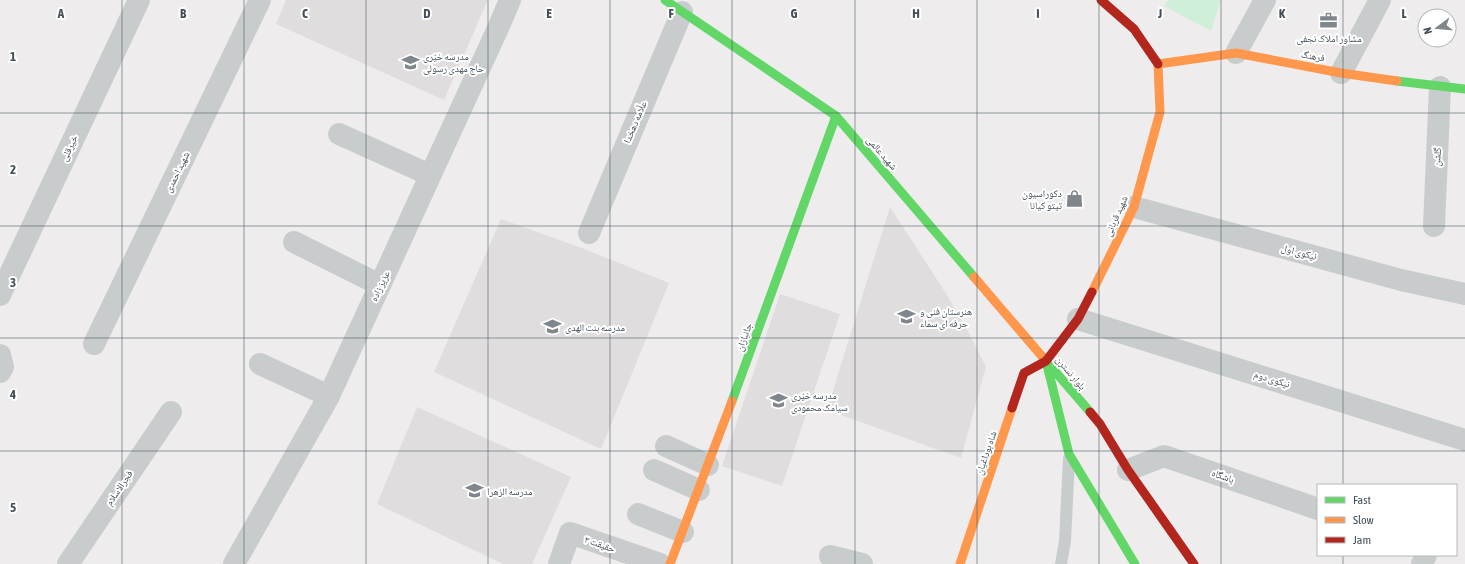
<svg xmlns="http://www.w3.org/2000/svg" width="1465" height="564" font-family="'Asap Condensed','Noto Naskh Arabic',sans-serif">
  <style>
    .education { fill: #dfddde }
    .green { fill: #cfefd9 }
    .lines { fill: none; stroke-linecap: round; stroke-linejoin: round }
    .lane { stroke: #c8cccd; stroke-width: 12 }
    .street { stroke: #c8cccd; stroke-width: 22 }
    .fast { stroke: #63d668; stroke-width: 9 }
    .slow { stroke: #ff974d; stroke-width: 9 }
    .jam { stroke: #b3261e; stroke-width: 9 }
    .grid { fill: none; stroke: #43505a; stroke-width: 1; stroke-opacity: 0.55 }
    .labels { text-anchor: middle; dominant-baseline: central; stroke-width: 4; stroke-linejoin: round; paint-order: stroke }
    .poi-label { font-size: 10px; fill: #43505a; stroke: #fff; text-anchor: start }
    .street-label { font-size: 10px; fill: #43505a; stroke: #fff }
    .grid-label { font-size: 13px; text-anchor: middle; font-weight: bold; fill: #43505a; stroke: #fff; stroke-width: 4; stroke-linejoin: round; paint-order: stroke }
  </style>
  <rect width="100%" height="100%" fill="#eeecec"/>
  <g class="education">
    <polygon points="286,0 488,0 444,100 276,24"/>
    <polygon points="890,207 947,295 972,339 986,367 961,458 827,410"/>
    <polygon points="501,219 579,247 669,283 601,449 434,372"/>
    <polygon points="780,294 840,314 782,486 722,466"/>
    <polygon points="417,407 571,477 532,564 503,564 377,504"/>
  </g>
  <polygon class="green" points="1168,0 1221,0 1211,31 1164,6"/>
  <g class="lines">
    <polyline class="lane" points="1061,564 1065,541 1069,459"/>
    <g class="street">
      <polyline points="1236,53 1265,0"/>
      <polyline points="1341,73 1380,0"/>
      <polyline points="339,134 430,175"/>
      <polyline points="1134,207 1401,280 1465,294"/>
      <polyline points="1434,226 1440,87"/>
      <polyline points="589,233 682,12"/>
      <polyline points="294,242 380,285"/>
      <polyline points="0,295 139,0"/>
      <polyline points="1078,319 1465,440"/>
      <polyline points="94,344 260,0"/>
      <polyline points="0,355 3,367 0,372"/>
      <polyline points="260,364 329,396"/>
      <polyline points="666,446 708,465"/>
      <polyline points="654,470 699,490"/>
      <polyline points="1128,470 1164,456 1318,509"/>
      <polyline points="638,514 683,532"/>
      <polyline points="830,556 862,564"/>
      <polyline points="68,564 171,412"/>
      <polyline points="234,564 329,396 499,26 510,0"/>
      <polyline points="559,564 570,533 660,564"/>
      <polyline points="1422,564 1426,555"/>
    </g>
    <g class="fast">
      <polyline points="665,0 836,116 974,277"/>
      <polyline points="1397,81 1465,89"/>
      <polyline points="732,401 836,116"/>
      <polyline points="1090,412 1046,361 1069,454 1135,564"/>
    </g>
    <g class="slow">
      <polyline points="1158,64 1236,53 1341,73 1397,81"/>
      <polyline points="974,277 1046,361"/>
      <polyline points="1092,292 1134,207 1160,112 1158,64"/>
      <polyline points="670,564 732,401"/>
      <polyline points="960,564 1012,408"/>
    </g>
    <g class="jam">
      <polyline points="1101,0 1134,29 1158,64"/>
      <polyline points="1012,408 1024,373 1046,361 1078,319 1092,292"/>
      <polyline points="1090,412 1100,424 1128,470 1194,564"/>
    </g>
  </g>
  <path class="grid" d="M122 0V564M244 0V564M366 0V564M488 0V564M610 0V564M732 0V564M855 0V564M977 0V564M1099 0V564M1221 0V564M1343 0V485M0 113H1465M0 226H1465M0 338H1465M0 451H1465M1343 555V564"/>
  <defs>
    <symbol id="office-bare" viewBox="-9 -9 18 18"><path d="M-6-3h4V-5.5h4V-3h4V5H-6ZM-1-4.5V-3h2v-1.5ZM-6 0V1H6V0Z" fill="#7f878d" stroke="#fff" stroke-width="2.5" paint-order="stroke"/></symbol>
    <symbol id="school-bare" viewBox="-9 -9 18 18"><path d="M0-5L7-2L0 1L-7-2ZM-4 1L0 2.5L4 1V4Q0 6-4 4Z" fill="#7f878d" stroke="#fff" stroke-width="2.5" paint-order="stroke"/></symbol>
    <symbol id="shop-bare" viewBox="-9 -9 18 18"><path d="M-5-2.5h2.3a2.7 3.5 0 0 1 5.4 0H5L5.5 6h-11ZM-1.5-2.5h3a1.5 2.3 0 0 0-3 0Z" fill="#7f878d" stroke="#fff" stroke-width="2.5" paint-order="stroke"/></symbol>
  </defs>
  <g fill-rule="evenodd">
    <use href="#office-bare" x="1316" y="8" width="25" height="25"/>
    <use href="#school-bare" x="398" y="50" width="25" height="25"/>
    <use href="#shop-bare" x="1062" y="186" width="25" height="25"/>
    <use href="#school-bare" x="894" y="304" width="25" height="25"/>
    <use href="#school-bare" x="540" y="314" width="25" height="25"/>
    <use href="#school-bare" x="766" y="388" width="25" height="25"/>
    <use href="#school-bare" x="462" y="478" width="25" height="25"/>
  </g>
  <g class="labels">
    <g class="poi-label">
      <text x="1329" y="38" text-anchor="middle">مشاور املاک نجفی</text>
      <text x="423" y="56">مدرسه خیّری<tspan x="423" dy="12">حاج مهدی رسولی</tspan></text>
      <text x="1062" y="193" text-anchor="end">دکوراسیون<tspan x="1062" dy="12">تیتو کیانا</tspan></text>
      <text x="920" y="311">هنرستان فنی و<tspan x="920" dy="12">حرفه ای سماء</tspan></text>
      <text x="565" y="327">مدرسه بنت الهدی</text>
      <text x="791" y="395">مدرسه خیّری<tspan x="791" dy="12">سیامک محمودی</tspan></text>
      <text x="487" y="491">مدرسه الزهرا</text>
    </g>
    <g class="street-label">
      <text transform="translate(1313 56) rotate(10)">فرهنگ</text>
      <text transform="translate(635 122) rotate(-67)">علّامه دهخدا</text>
      <text transform="translate(69 148) rotate(-65)">خیرقلی</text>
      <text transform="translate(882 153) rotate(49)">شهید عالمی</text>
      <text transform="translate(1437 157) rotate(-87)">گلشن</text>
      <text transform="translate(177 172) rotate(-64)">شهید احمدی</text>
      <text transform="translate(1116 216) rotate(-66)">شهید قربانی</text>
      <text transform="translate(1299 252) rotate(15)">نیکوی اول</text>
      <text transform="translate(380 286) rotate(-65)">عزیز زاده</text>
      <text transform="translate(744 337) rotate(-70)">جانبازان</text>
      <text transform="translate(1071 373) rotate(50)">بلوار نسترن</text>
      <text transform="translate(1272 379) rotate(17)">نیکوی دوم</text>
      <text transform="translate(986 453) rotate(-71)">شاه بوداغیان</text>
      <text transform="translate(1223 476) rotate(19)">باشگاه</text>
      <text transform="translate(119 488) rotate(-56)">فجرالاسلام</text>
      <text transform="translate(600 544) rotate(19)">حقیقت ۳</text>
    </g>
  </g>
  <g class="grid-label">
    <text x="61" y="18">A</text>
    <text x="183" y="18">B</text>
    <text x="305" y="18">C</text>
    <text x="427" y="18">D</text>
    <text x="549" y="18">E</text>
    <text x="671" y="18">F</text>
    <text x="794" y="18">G</text>
    <text x="916" y="18">H</text>
    <text x="1038" y="18">I</text>
    <text x="1160" y="18">J</text>
    <text x="1282" y="18">K</text>
    <text x="1404" y="18">L</text>
    <text x="13" y="61">1</text>
    <text x="13" y="174">2</text>
    <text x="13" y="287">3</text>
    <text x="13" y="399">4</text>
    <text x="13" y="512">5</text>
  </g>
  <rect x="1317" y="484" width="140" height="72" fill="#ffffff" stroke="#b4b9bd"/>
  <rect x="1325" y="497" width="20" height="6" fill="#63d668" stroke="#b4b9bd"/>
  <text x="1353" y="504" font-size="12" fill="#43505a">Fast</text>
  <rect x="1325" y="517" width="20" height="6" fill="#ff974d" stroke="#b4b9bd"/>
  <text x="1353" y="524" font-size="12" fill="#43505a">Slow</text>
  <rect x="1325" y="537" width="20" height="6" fill="#b3261e" stroke="#b4b9bd"/>
  <text x="1353" y="544" font-size="12" fill="#43505a">Jam</text>
  <g transform="translate(1437 28) rotate(254)"><circle r="19" fill="#ffffff" stroke="#b4b9bd"/>
  <path d="M0-3L7 15L0 10L-7 15Z" fill="#7f878d"/>
  <text y="-6" font-size="11" font-weight="bold" text-anchor="middle" fill="#43505a">N</text>
  </g>
</svg>
